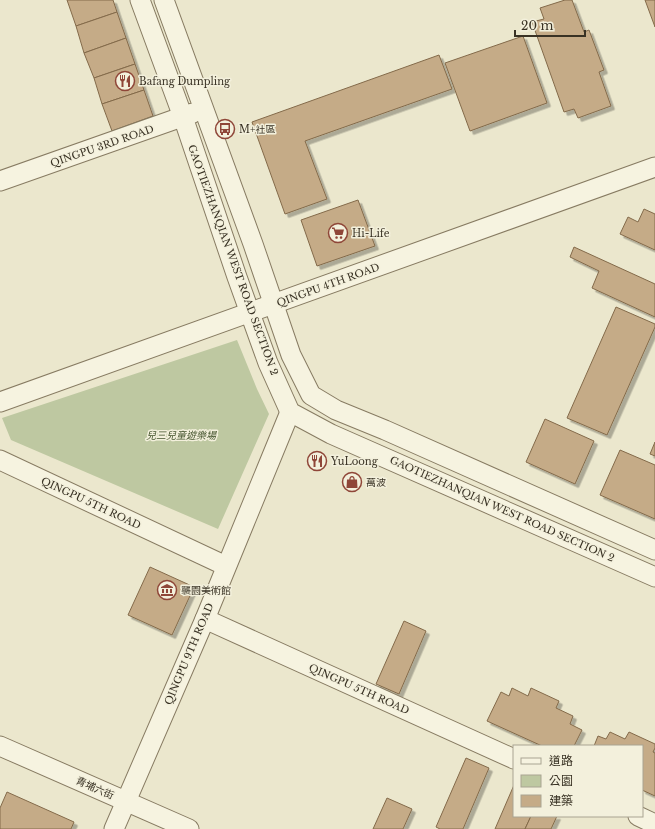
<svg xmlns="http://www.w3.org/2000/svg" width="655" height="829" font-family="'Libre Baskerville','Noto Sans TC',serif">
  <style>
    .green { fill: #bec8a1 }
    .building { fill: #c5ab87; stroke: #836a4a; filter: url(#shadow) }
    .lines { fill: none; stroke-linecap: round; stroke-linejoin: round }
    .minor-casing { stroke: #877b62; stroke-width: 21 }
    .minor { stroke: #f6f3e0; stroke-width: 19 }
    .labels { text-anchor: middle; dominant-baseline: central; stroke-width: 3; stroke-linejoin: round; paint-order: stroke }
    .poi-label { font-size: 10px; fill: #393224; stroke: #f3f0dc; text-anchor: start }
    .street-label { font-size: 10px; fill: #393224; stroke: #f3f0dc }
    .park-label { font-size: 10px; font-style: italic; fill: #43532c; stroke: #f3f0dc }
  </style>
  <defs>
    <filter id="shadow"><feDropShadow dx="3.5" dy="3.5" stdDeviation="0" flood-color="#0004"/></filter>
  </defs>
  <rect width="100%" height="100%" fill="#ebe7cd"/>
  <polygon class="green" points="237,340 257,389 269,414 218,529 11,440 2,418"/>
  <g class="building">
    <polygon points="67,0 113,0 117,12 76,26"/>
    <polygon points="565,0 572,0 584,32 589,30 604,70 599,72 611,106 578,118 574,109 564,112 532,22 544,19 540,8"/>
    <polygon points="645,0 655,0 655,27"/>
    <polygon points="117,12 126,38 84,53 76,26"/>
    <polygon points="523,36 547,103 470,131 445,63"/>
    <polygon points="126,38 135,64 94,78 84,53"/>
    <polygon points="439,55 452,89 305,141 327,199 285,214 252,122"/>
    <polygon points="135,64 144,90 102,104 94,78"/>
    <polygon points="144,90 153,116 112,131 102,104"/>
    <polygon points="358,200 375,246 317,266 301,220"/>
    <polygon points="644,209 655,214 655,250 620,234 628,217 638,222"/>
    <polygon points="574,247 655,284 655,317 592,288 599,271 570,257"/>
    <polygon points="616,307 655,324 655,327 607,435 567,418"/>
    <polygon points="545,419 594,441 575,484 526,462"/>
    <polygon points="655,442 655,456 650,454"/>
    <polygon points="620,450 655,465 655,519 600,495"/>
    <polygon points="150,567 194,587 172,635 128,615"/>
    <polygon points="404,621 426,631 399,694 376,684"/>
    <polygon points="512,688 528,696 531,688 559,701 556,708 573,716 570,724 582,730 574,746 542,746 487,721 501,692 509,696"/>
    <polygon points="610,732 625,739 629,732 655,744 655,748 653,752 655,753 655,796 642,790 642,746 594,746 598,736 606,739"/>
    <polygon points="466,758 489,768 463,829 440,829 436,827"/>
    <polygon points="514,785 514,816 531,816 525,829 495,829"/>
    <polygon points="7,792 74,822 71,829 0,829 0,808"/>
    <polygon points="387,798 412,809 403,829 373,829"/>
    <polygon points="531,816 557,816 551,829 525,829"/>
  </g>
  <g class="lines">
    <defs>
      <g id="minor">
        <polyline points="140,0 183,117 237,277 268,363 290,412 331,434 655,577"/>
        <polyline points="164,0 253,244 291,355 311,395 336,410 385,430 655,550"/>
        <polyline points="0,181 193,113"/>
        <polyline points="0,402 655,167"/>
        <polyline points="0,460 226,566"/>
        <polyline points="205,619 514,759"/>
        <polyline points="0,746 189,829"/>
        <polyline points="638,816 655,824"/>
        <polyline points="114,829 205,619 290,412"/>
      </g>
    </defs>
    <use href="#minor" class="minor-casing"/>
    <use href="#minor" class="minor"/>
  </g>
  <defs>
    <symbol id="restaurant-ring" viewBox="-11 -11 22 22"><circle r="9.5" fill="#f3f0dc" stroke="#8f4638" stroke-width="1.5"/><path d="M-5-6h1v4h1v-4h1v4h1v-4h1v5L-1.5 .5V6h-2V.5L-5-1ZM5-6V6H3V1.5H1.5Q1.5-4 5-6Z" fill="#8f4638"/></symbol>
    <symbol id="bus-ring" viewBox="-11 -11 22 22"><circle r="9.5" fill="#f3f0dc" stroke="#8f4638" stroke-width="1.5"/><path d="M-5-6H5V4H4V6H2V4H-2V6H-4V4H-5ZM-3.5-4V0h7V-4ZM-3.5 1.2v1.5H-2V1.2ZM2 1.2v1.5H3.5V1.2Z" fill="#8f4638"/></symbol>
    <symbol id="supermarket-ring" viewBox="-11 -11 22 22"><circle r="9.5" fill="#f3f0dc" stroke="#8f4638" stroke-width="1.5"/><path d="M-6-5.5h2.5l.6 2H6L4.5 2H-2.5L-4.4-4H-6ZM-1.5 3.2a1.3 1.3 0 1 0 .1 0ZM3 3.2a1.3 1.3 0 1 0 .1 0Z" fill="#8f4638"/></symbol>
    <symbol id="shop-ring" viewBox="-11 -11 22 22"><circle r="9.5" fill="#f3f0dc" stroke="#8f4638" stroke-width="1.5"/><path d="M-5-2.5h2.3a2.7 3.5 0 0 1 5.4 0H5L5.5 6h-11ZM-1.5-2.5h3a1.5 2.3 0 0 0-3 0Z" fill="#8f4638"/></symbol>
    <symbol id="museum-ring" viewBox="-11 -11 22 22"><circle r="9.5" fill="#f3f0dc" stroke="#8f4638" stroke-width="1.5"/><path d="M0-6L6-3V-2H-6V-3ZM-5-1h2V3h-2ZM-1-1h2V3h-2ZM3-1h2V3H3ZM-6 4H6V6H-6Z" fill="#8f4638"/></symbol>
  </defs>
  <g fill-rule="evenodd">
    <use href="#restaurant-ring" x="114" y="70" width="22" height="22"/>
    <use href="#bus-ring" x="214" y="118" width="22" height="22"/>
    <use href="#supermarket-ring" x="327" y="222" width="22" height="22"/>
    <use href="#restaurant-ring" x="306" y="450" width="22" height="22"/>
    <use href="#shop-ring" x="341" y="471" width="22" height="22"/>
    <use href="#museum-ring" x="156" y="579" width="22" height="22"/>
  </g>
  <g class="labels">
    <g class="poi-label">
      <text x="139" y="81">Bafang Dumpling</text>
      <text x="239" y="129">M+社區</text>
      <text x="352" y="233">Hi-Life</text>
      <text x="331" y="461">YuLoong</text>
      <text x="366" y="482">萬波</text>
      <text x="181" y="590">襲園美術館</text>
    </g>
    <g class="street-label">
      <text transform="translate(102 146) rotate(-19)">QINGPU 3RD ROAD</text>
      <text transform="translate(233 260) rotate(70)">GAOTIEZHANQIAN WEST ROAD SECTION 2</text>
      <text transform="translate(328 285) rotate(-20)">QINGPU 4TH ROAD</text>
      <text transform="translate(91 503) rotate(25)">QINGPU 5TH ROAD</text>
      <text transform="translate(502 509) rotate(24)">GAOTIEZHANQIAN WEST ROAD SECTION 2</text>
      <text transform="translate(189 654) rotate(-67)">QINGPU 9TH ROAD</text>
      <text transform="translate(359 689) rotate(24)">QINGPU 5TH ROAD</text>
      <text transform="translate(95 788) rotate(24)">青埔六街</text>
    </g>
    <g class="park-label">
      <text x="181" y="435">兒三兒童遊樂場</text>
    </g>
  </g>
  <rect x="513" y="745" width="130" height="72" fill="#f3f0dc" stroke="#a9a492"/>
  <rect x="521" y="758" width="20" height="6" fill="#f6f3e0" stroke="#a9a492"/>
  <text x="549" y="765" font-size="12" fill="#393224">道路</text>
  <rect x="521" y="775" width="20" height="12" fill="#bec8a1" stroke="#a9a492"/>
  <text x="549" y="785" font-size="12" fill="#393224">公園</text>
  <rect x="521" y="795" width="20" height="12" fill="#c5ab87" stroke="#a9a492"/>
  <text x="549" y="805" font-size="12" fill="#393224">建築</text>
  <path d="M515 30v6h70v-6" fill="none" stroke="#393224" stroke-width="2"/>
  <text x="521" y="30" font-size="12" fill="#393224" stroke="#f3f0dc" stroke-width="3" paint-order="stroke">20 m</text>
</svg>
